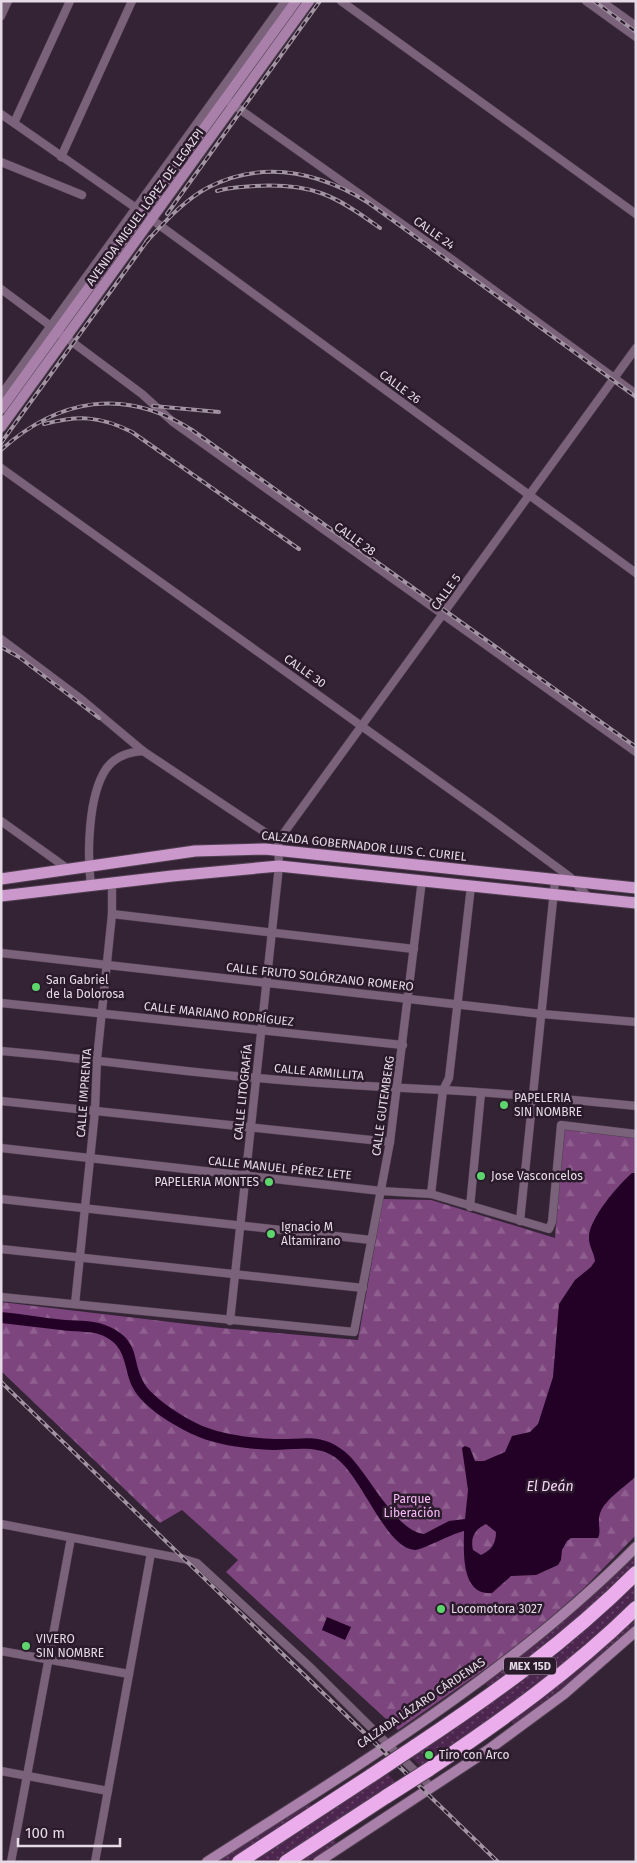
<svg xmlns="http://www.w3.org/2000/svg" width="637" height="1863" font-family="'Fira Sans',sans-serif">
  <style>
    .forest { fill: url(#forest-firs) }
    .garden { fill: url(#garden-dots) }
    .water { fill: #230025; fill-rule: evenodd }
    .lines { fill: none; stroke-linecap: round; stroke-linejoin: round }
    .minor-casing { stroke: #504051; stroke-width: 9 }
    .secondary-casing { stroke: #504051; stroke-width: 12 }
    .primary-casing { stroke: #504051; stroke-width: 13 }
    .motorway-casing { stroke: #504051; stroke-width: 16 }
    .minor { stroke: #7b627b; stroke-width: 8 }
    .secondary { stroke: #a880a9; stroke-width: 10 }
    .primary { stroke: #cb98cc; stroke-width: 11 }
    .motorway { stroke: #ebadec; stroke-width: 14 }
    .rail-casing { stroke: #a294a2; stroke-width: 4 }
    .rail { stroke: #2a1a2b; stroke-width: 2; stroke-dasharray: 5.5; stroke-linecap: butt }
    .motorway-bridge-casing { stroke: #504051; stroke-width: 16; stroke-linecap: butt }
    .motorway-bridge { stroke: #ebadec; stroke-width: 14 }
    .poi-dot { fill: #5dd56c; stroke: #2a1a2b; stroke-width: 2 }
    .labels { text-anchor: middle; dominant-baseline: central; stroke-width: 5; stroke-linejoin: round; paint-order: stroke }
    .shield { fill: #2a1a2b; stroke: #ada0ad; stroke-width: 1 }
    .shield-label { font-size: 11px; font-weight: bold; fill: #e5dae5 }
    .street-label { font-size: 12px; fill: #e5dae5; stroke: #2a1a2b }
    .poi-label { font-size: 12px; fill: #e5dae5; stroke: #2a1a2b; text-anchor: start }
    .park-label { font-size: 12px; fill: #fcbcfd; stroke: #2a1a2b }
    .water-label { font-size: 14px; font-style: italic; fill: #f5d5f6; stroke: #2a1a2b }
  </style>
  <defs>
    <pattern id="forest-firs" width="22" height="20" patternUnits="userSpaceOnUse" patternTransform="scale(1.25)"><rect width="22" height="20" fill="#7c457d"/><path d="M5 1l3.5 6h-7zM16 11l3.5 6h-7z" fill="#8e5f8f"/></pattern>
    <pattern id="garden-dots" width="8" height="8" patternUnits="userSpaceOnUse" patternTransform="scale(1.25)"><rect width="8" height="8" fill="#4d264f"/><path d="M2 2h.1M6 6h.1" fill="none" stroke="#664568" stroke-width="1.8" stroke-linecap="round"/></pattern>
  </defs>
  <rect width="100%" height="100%" fill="#342335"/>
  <polygon class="forest" points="564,1127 636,1134 636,1535 583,1589 522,1643 398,1730 226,1572 238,1560 182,1510 160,1523 1,1371 1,1302 221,1328 358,1340 383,1199 431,1200 555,1238"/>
  <g class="garden">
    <path d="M636 1555V1565C591 1611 541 1650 490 1689L485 1683C539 1643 589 1603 636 1555Z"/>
    <path d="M636 1579V1600C572 1666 497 1716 422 1767L411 1757Z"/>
    <polygon points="636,1621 636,1624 567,1684 514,1724 510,1719 607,1640"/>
    <polygon points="387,1773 398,1784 279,1862 252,1862"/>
    <polygon points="309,1802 313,1808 228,1862 214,1862"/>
    <polygon points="333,1838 336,1843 308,1862 295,1862"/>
  </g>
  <g class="water">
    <path d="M632 1173H636V1476C626 1486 606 1499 601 1511 596 1521 602 1530 598 1538H571L567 1541 562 1550 561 1560 558 1565 536 1575 511 1576 492 1593C460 1596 464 1550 464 1531 451 1534 422 1550 415 1550 385 1549 361 1472 333 1456 315 1445 293 1450 273 1450 250 1449 221 1446 199 1437 179 1429 143 1408 133 1388 124 1371 127 1350 109 1339 94 1329 78 1333 61 1330 41 1328 21 1325 1 1323V1312C23 1314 44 1318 65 1320 81 1321 95 1320 110 1327 141 1342 131 1360 144 1383 152 1398 189 1421 205 1427 226 1435 252 1438 275 1439 303 1440 320 1432 344 1451 367 1469 394 1531 424 1534L449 1521 465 1519 468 1490 462 1448 465 1446 470 1448 475 1461H484L505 1452 512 1436 530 1432 538 1424 553 1377 559 1304 575 1280 591 1267 595 1261C594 1252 589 1247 589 1238 588 1220 618 1185 632 1173ZM486 1524 496 1532C496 1543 492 1550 481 1555L473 1550C470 1538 475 1529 486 1524Z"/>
    <polygon points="327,1617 351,1627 345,1640 322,1630"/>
  </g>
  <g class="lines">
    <defs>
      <g id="minor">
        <polyline points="341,1 636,214"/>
        <polyline points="586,1 636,37"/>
        <polyline points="601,1 636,26"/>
        <polyline points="1,16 8,1"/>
        <polyline points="218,94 450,258 636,394"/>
        <polyline points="1,114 136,208 636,573"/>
        <polyline points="14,123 70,1"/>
        <polyline points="61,157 132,1"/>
        <polyline points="1,162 82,195"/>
        <polyline points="1,289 142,394 173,422 636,752"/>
        <polyline points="1,395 285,1"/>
        <polyline points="1,468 490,818 570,877 590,899"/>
        <polyline points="1,639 81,699 143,751 278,841"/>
        <polyline points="1,821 68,869"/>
        <path d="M91 886C87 854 88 796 106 769 115 756 128 752 143 751"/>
        <polyline points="112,914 414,949"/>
        <polyline points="1,953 542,1014 636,1022"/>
        <polyline points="1,1003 403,1045"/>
        <path d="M1 1051C87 1058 172 1071 258 1078 319 1084 381 1087 443 1090 507 1093 572 1100 636 1106"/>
        <polyline points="1,1101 390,1142"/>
        <polyline points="1,1148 381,1191 431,1194 549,1229 552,1222 561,1125 636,1134"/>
        <polyline points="431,1194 443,1090 449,1078 471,886"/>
        <polyline points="1,1199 371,1240"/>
        <polyline points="470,1207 481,1093"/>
        <polyline points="520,1221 555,881"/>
        <polyline points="1,1249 363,1288"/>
        <polyline points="1,1297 354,1332 390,1142 422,880"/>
        <polyline points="75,1304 95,1111 97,1059 112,914 112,883"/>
        <polyline points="230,1321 279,866 278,841 636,348"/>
        <polyline points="1,1524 184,1559 197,1563 311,1668 431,1787"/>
        <polyline points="1,1651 129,1674"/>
        <polyline points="1,1771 108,1791"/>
        <polyline points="11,1862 71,1538"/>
        <polyline points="95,1862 151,1553"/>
      </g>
      <g id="secondary">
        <polyline points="1,409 296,1"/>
        <polyline points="1,427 309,1"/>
        <path d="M207 1862C357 1766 510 1674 636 1547"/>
        <polyline points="318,1862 488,1750 564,1694 636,1631"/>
      </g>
      <g id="primary">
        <polyline points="1,879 195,851 265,849 636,888"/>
        <polyline points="1,896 172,876 279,866 636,903"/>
      </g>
      <g id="motorway">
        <path d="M414 1747C493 1695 569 1640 636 1573"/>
        <path d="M428 1770C501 1721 573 1670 636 1608"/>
        <polyline points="239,1862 372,1775"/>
        <polyline points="286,1862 387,1796"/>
      </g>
    </defs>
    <use href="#minor" class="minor-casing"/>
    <use href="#secondary" class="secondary-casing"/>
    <use href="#primary" class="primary-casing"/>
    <use href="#motorway" class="motorway-casing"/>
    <use href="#minor" class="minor"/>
    <use href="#secondary" class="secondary"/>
    <use href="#primary" class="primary"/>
    <use href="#motorway" class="motorway"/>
    <defs>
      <g id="rail">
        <polyline points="594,1 636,32"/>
        <path d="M217 191C230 187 242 187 255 186 312 183 335 195 380 228"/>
        <polyline points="167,214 320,1"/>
        <path d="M146 242C165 222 184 200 209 187 265 159 319 172 369 203L636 397"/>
        <polyline points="153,406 219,412"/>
        <path d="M44 424C79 415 100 416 132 432L299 549"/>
        <polyline points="1,443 150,237"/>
        <path d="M1 450C59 398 125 387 192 430L636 747"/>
        <polyline points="1,647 19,657 99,718"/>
        <polyline points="1,1382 498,1862"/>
      </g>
    </defs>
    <use href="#rail" class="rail-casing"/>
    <use href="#rail" class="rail"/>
    <defs>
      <g id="motorway-bridge">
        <polyline points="372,1775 414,1747"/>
        <polyline points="387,1796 428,1770"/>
      </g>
    </defs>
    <use href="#motorway-bridge" class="motorway-bridge-casing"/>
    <use href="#motorway-bridge" class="motorway-bridge"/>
  </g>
  <g class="poi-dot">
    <circle cx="36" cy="987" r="5"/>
    <circle cx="504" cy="1105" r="5"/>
    <circle cx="481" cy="1176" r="5"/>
    <circle cx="269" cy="1182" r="5"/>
    <circle cx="271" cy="1234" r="5"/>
    <circle cx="441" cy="1609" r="5"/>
    <circle cx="26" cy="1646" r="5"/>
    <circle cx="429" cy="1755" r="5"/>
  </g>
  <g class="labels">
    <rect class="shield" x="504" y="1657.5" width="52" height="17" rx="4"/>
    <g class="shield-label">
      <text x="530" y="1666">MEX 15D</text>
    </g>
    <g class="street-label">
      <text transform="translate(145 207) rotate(-54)">AVENIDA MIGUEL LÓPEZ DE LEGAZPI</text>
      <text transform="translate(434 233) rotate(35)">CALLE 24</text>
      <text transform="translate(400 387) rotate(36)">CALLE 26</text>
      <text transform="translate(355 539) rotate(36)">CALLE 28</text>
      <text transform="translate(446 592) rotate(-54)">CALLE 5</text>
      <text transform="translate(305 671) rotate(35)">CALLE 30</text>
      <text transform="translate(364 846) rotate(6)">CALZADA GOBERNADOR LUIS C. CURIEL</text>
      <text transform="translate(320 977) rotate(6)">CALLE FRUTO SOLÓRZANO ROMERO</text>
      <text transform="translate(219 1014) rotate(6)">CALLE MARIANO RODRÍGUEZ</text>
      <text transform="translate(319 1072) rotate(5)">CALLE ARMILLITA</text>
      <text transform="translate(243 1092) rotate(-84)">CALLE LITOGRAFÍA</text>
      <text transform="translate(84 1093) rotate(-86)">CALLE IMPRENTA</text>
      <text transform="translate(383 1106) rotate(-82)">CALLE GUTEMBERG</text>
      <text transform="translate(280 1168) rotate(6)">CALLE MANUEL PÉREZ LETE</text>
      <text transform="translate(421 1703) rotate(-34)">CALZADA LÁZARO CÁRDENAS</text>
    </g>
    <g class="poi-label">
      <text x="46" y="980">San Gabriel<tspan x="46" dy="14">de la Dolorosa</tspan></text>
      <text x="514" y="1098">PAPELERIA<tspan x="514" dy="14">SIN NOMBRE</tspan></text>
      <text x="491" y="1176">Jose Vasconcelos</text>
      <text x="259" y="1182" text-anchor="end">PAPELERIA MONTES</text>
      <text x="281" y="1227">Ignacio M<tspan x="281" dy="14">Altamirano</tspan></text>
      <text x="451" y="1609">Locomotora 3027</text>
      <text x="36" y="1639">VIVERO<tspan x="36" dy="14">SIN NOMBRE</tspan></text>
      <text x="439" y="1755">Tiro con Arco</text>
    </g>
    <g class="park-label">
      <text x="412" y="1499">Parque<tspan x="412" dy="14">Liberación</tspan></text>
    </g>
    <g class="water-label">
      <text x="550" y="1486">El Deán</text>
    </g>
  </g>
  <rect width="637" height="1863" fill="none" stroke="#e5dae5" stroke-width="5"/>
  <path d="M18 1838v8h102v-8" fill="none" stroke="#e5dae5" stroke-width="2.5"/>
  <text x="25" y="1838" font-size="15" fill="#e5dae5" stroke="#2a1a2b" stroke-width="4" paint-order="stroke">100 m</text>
</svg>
